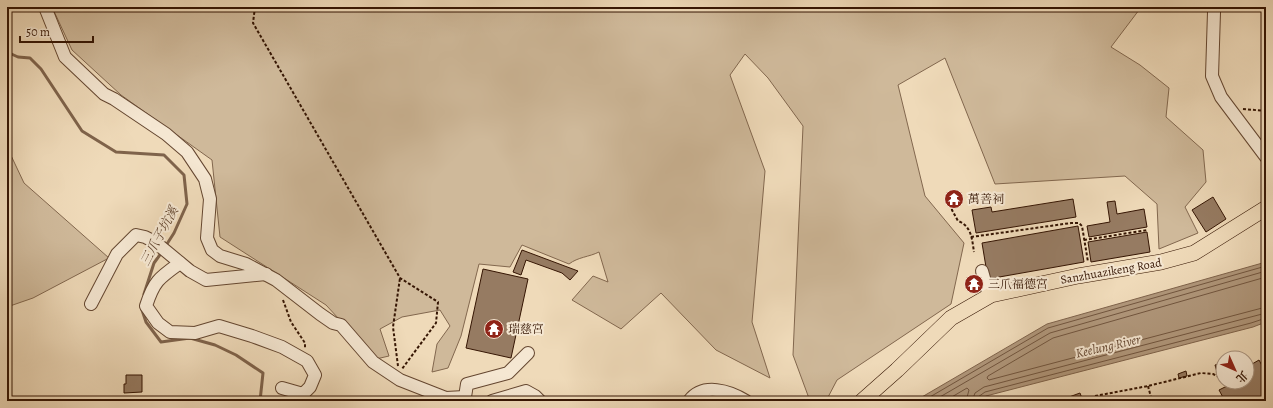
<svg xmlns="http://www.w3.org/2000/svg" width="1273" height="408" font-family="Alegreya,'Noto Serif TC',serif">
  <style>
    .green { fill: #cfb99a; stroke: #82674e }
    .water { fill: #b0977b; stroke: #7f634b }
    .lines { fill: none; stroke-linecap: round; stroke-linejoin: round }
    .shore { stroke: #72563f; stroke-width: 1 }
    .stream { stroke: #7f634b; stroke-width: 3 }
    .building { fill: #967b62; stroke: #351503 }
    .minor-casing { stroke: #644630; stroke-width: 14 }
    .major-casing { stroke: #351503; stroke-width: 16 }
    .path { stroke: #351503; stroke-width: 2; stroke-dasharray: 3 2; stroke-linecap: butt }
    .minor { stroke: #f5e7d2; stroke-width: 12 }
    .major { stroke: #efdab9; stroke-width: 15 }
    .labels { text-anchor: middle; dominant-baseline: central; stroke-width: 4; stroke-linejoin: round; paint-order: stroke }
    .poi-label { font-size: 12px; fill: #351503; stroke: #f5e7d2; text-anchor: start }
    .street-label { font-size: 12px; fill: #351503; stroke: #f5e7d2 }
    .water-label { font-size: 13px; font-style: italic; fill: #664933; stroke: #f5e7d2 }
  </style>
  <rect width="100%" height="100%" fill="#efdab9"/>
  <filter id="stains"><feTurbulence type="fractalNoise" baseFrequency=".005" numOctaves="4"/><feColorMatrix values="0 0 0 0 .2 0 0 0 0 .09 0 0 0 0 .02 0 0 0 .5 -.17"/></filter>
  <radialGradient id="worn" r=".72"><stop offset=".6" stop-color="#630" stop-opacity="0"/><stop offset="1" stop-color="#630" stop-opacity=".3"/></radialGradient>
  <g class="green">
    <path d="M52 7H1158L1139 10 1111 47 1140 65 1169 88 1166 117 1203 150 1206 182 1185 207 1198 233 1159 249 1157 204 1125 176 995 184 945 58 898 85 925 196 964 243 951 304 837 380 826 401H810L793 355 803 126 768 78 745 54 730 75 765 171 752 322 770 378 716 350 661 293 621 329 572 300 593 276 608 282 599 252C589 257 578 257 569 264L522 245 510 267 479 264 461 336 448 368 432 372 437 344 450 326 440 310 402 317 380 329 389 356 376 359 326 305 248 255 220 237 212 160 121 95 72 50Z"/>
    <polygon points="7,147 24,183 109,258 33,298 7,307"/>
  </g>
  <polygon class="water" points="1266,262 1266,322 1253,327 986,396 979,401 915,401 1047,324"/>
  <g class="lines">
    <g class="shore">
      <polyline points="1266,277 1053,338 988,376 987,378 989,380 1266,307"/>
      <polyline points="923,401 1048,328 1266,266"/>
      <polyline points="933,401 1050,333 1266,271"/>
      <polyline points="945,401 967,388 969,390 966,401"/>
      <polyline points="972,401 975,393 984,387 1266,313"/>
      <polyline points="977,401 978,397 985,392 1251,323 1266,318"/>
    </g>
    <g class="stream">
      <polyline points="7,52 18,57 30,58 41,69 82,131 116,152 164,155 184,175 187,204 174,233 165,247"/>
      <polyline points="144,294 154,263 162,252"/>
      <polyline points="141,307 146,322 161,342 190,338 215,345 236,355 263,373 260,401"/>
    </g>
  </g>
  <g class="building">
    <polygon points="949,193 961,197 959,205 947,201"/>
    <polygon points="1213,197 1226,219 1206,232 1192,210"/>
    <polygon points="1073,199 1076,217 976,233 972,210 991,207 992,212"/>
    <polygon points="1115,201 1117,214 1144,209 1147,227 1089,237 1087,226 1110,222 1107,202"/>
    <polygon points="1078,226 1084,262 988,279 982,243"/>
    <polygon points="1147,232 1150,252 1091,262 1088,242"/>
    <polygon points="522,250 578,271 570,280 562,273 526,260 521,275 513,272"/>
    <polygon points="483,269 528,279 511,358 466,348"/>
    <polygon points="974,276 983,283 975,292 966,285"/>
    <polygon points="1259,360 1266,373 1266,401 1225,401 1219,390 1229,385 1228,382 1247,382 1247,367"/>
    <polygon points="1223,363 1223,374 1218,376 1215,365"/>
    <polygon points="1186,371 1187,376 1179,378 1178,374"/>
    <polygon points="126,375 142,375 142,392 124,393 124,384 126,384"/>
    <polygon points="1080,393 1083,401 1058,401"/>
  </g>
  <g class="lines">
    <defs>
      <g id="minor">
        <polyline points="45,7 65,57 104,94 114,99 166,134 187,152 205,179 210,199 207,238 212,250 220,256 246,264 276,280 320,314 333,323 341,325 373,362 400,380 446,398 465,397"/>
        <polyline points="1213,7 1214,12 1212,76 1221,97 1266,157"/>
        <path d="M180 263C159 278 154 281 146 306L158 323 170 332 195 333 219 326 252 336 282 347 307 361 315 375 310 387 303 394 282 388"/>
        <polyline points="982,271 989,296"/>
        <polyline points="91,304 117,254 136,235 145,237 155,242 190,271 206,280 266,274"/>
        <polyline points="467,401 465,397 467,384 508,373 528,353"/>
        <polyline points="492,401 526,391 535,396 540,401"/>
        <path d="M689 401C703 382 730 391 746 401"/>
      </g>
      <polyline id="major" points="862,401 897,370 951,318 991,295 1078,276 1161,262 1194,253 1266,208"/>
    </defs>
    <use href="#minor" class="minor-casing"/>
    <use href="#major" class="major-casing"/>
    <g class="path">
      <polyline points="255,7 253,23 400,278 438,302 436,323 402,369"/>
      <polyline points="1243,109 1266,111"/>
      <polyline points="1262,110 1266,85"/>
      <path d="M951 204 952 210 958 221C972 226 972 240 974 252"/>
      <polyline points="971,237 1071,223 1079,223 1082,226 1088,262"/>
      <polyline points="1084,240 1148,230"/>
      <polyline points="283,300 291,322 305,343 305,348"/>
      <polyline points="398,366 393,327 400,278"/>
      <polyline points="1247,366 1250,365"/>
      <polyline points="1148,386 1152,401"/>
      <polyline points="1095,396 1148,386 1201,373 1213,374 1221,378 1223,377"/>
    </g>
    <use href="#minor" class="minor"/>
    <use href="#major" class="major"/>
  </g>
  <defs>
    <symbol id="temple-disc" viewBox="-11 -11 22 22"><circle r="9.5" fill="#8f2418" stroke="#f5e7d2"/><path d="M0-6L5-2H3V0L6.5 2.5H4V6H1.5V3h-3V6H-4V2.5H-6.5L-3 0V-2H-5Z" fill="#fff"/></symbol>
  </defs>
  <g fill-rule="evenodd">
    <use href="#temple-disc" x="943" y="188" width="22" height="22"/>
    <use href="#temple-disc" x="963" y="273" width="22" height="22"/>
    <use href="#temple-disc" x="483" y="318" width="22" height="22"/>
  </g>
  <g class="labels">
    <g class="poi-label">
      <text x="968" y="199">萬善祠</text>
      <text x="988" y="284">三爪福德宮</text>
      <text x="508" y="329">瑞慈宮</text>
    </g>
    <g class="street-label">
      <text transform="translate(1111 271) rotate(-10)">Sanzhuazikeng Road</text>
    </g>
    <g class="water-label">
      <text transform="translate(159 236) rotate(-62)">三爪子坑溪</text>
      <text transform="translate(1108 346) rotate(-13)">Keelung River</text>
    </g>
  </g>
  <rect width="1273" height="408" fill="none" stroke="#efdab9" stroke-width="24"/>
  <rect x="8" y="8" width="1257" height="392" fill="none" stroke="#351503" stroke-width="2"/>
  <rect x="12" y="12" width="1249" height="384" fill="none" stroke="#351503"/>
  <g transform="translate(1235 370) rotate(135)"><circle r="19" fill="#f5e7d2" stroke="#a8937f"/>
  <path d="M0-3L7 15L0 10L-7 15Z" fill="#8f2418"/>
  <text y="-6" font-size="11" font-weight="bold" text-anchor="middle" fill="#351503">北</text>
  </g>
  <path d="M20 36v6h73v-6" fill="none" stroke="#351503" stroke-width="2"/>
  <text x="26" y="36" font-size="12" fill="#351503" stroke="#f5e7d2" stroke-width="3" paint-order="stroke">50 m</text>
  <rect width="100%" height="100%" filter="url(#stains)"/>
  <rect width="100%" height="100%" fill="url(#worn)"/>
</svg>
